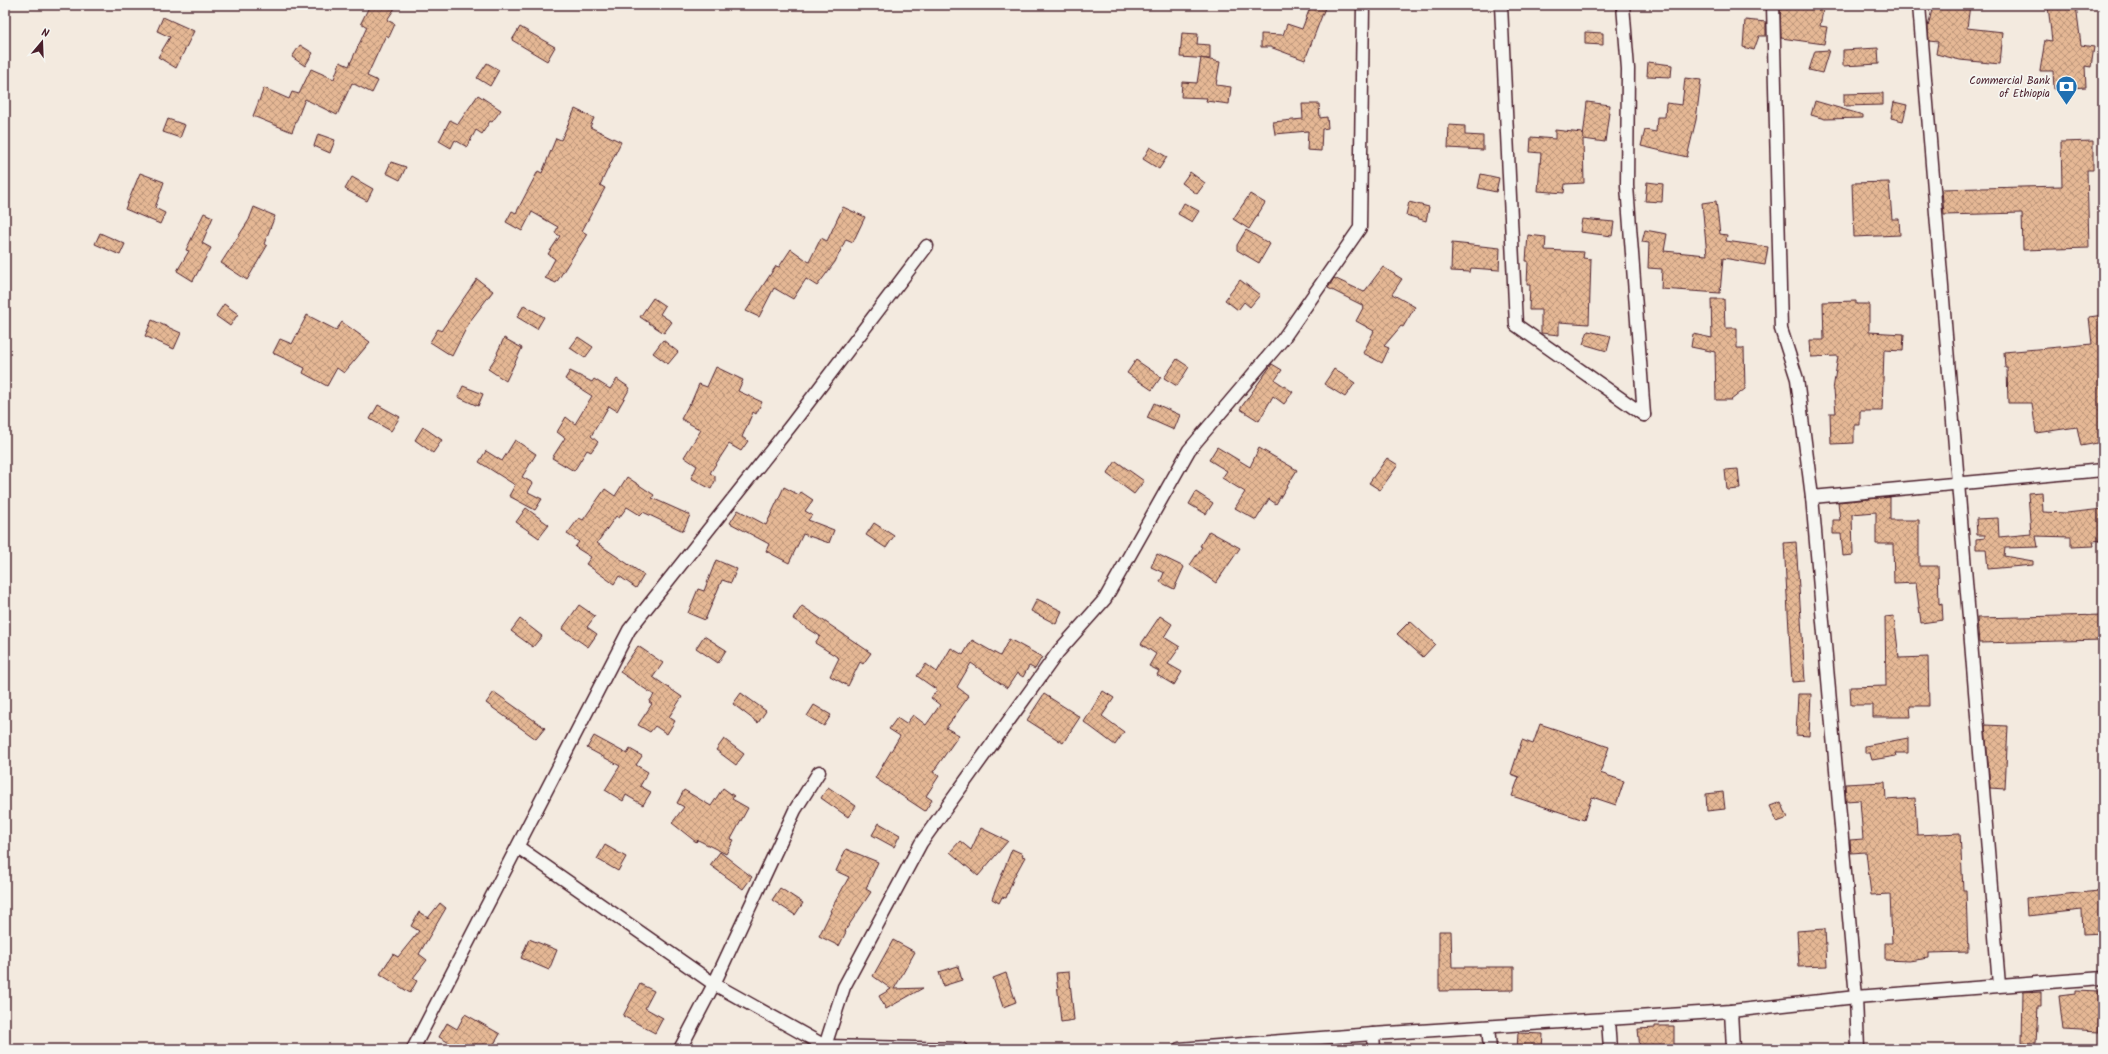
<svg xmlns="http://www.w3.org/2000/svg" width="2108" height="1054" font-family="Kalam,sans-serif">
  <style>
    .building { fill: url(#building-cross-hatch); stroke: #4a1f2b }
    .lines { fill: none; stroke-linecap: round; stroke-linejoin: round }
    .street-casing { stroke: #4a1f2b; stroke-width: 15 }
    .street { stroke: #f6f6f2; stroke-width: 12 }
    .labels { text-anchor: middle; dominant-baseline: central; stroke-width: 3.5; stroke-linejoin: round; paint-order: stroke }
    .poi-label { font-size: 11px; fill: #4a1f2b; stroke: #f6f6f2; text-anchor: end }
  </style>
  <defs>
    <pattern id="building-cross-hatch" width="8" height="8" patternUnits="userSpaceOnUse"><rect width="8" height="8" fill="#e5b895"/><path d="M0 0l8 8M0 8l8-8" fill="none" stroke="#bc957a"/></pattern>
  </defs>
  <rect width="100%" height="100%" fill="#f3eadf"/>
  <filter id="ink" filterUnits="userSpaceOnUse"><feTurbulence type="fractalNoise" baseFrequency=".025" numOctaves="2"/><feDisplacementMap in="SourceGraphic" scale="8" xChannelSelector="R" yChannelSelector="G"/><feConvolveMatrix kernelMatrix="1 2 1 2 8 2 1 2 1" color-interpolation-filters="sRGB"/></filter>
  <g filter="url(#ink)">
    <g class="building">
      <polygon points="370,5 397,5 387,20 395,24 389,37 386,35 367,76 378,81 372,93 352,83 337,115 305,99 292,132 253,116 264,88 289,99 292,92 299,94 311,69 334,79 340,62 349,66 367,27 361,23"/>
      <polygon points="1311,5 1326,5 1305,60 1270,47 1261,47 1261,34 1283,35 1287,24 1302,29"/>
      <polygon points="1780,5 1824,5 1820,26 1827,27 1824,44 1781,38"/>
      <polygon points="1933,5 1970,5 1967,28 2003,32 2000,64 1960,60 1936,54 1938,42 1929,41 1928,27"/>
      <polygon points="2076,5 2081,45 2094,47 2091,67 2085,66 2086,87 2054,89 2053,71 2040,71 2045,40 2052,41 2048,6"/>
      <polygon points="163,17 194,31 176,68 158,57 170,37 157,31"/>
      <polygon points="1745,20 1766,22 1766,36 1759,36 1754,50 1743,47"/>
      <polygon points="520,27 555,47 547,61 512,40"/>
      <polygon points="1585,32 1603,33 1603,45 1585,44"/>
      <polygon points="1182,33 1198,34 1197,44 1210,45 1210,59 1180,57"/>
      <polygon points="300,45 313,53 305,66 292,57"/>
      <polygon points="1878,48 1879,64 1843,66 1843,50"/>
      <polygon points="1829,50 1822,73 1809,70 1815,51"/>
      <polygon points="1201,58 1220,62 1216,85 1231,87 1229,104 1206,101 1207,98 1181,97 1182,82 1197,83"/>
      <polygon points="1648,62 1672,65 1671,77 1647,76"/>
      <polygon points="487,63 499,70 490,86 477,78"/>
      <polygon points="1685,78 1701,80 1696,120 1687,157 1641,146 1645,130 1656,132 1657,117 1665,117 1666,103 1682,105"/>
      <polygon points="1883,93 1883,105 1844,106 1844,94"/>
      <polygon points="478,95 501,110 492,122 490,121 482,134 476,130 467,147 455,140 451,148 439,141 450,120 458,124"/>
      <polygon points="1815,101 1863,115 1863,118 1825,119 1811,115"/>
      <polygon points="1587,102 1610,105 1605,142 1583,139 1584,183 1565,184 1564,193 1538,191 1541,153 1530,152 1531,137 1555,139 1555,130 1582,133 1583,138"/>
      <polygon points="1894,102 1907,105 1903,121 1891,118"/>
      <polygon points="1302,104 1319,104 1320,118 1327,117 1328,128 1322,129 1321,151 1307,150 1308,131 1275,134 1273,122 1303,119"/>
      <polygon points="575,109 594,118 590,127 621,142 600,185 605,188 582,231 587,234 556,283 545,278 555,259 548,254 560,236 555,233 558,227 532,212 522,231 506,222 512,211 516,213 538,171 542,173 556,138 561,140"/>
      <polygon points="168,119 185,125 180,138 163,132"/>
      <polygon points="1449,125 1465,126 1465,135 1483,136 1483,150 1448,148"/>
      <polygon points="318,134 335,140 330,153 314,146"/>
      <polygon points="2093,141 2093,170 2087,170 2089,248 2023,250 2022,213 1944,215 1942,189 2062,186 2061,142"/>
      <polygon points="1150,147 1167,157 1159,169 1143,159"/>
      <polygon points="391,162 406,167 400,180 386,173"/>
      <polygon points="1190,172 1205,183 1197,194 1182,183"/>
      <polygon points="140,173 164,182 155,208 165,213 160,224 125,209"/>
      <polygon points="1481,174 1499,178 1496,192 1478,188"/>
      <polygon points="352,177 373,189 367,201 345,189"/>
      <polygon points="1647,182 1663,184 1662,202 1645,201"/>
      <polygon points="1889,182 1892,219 1899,219 1900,235 1854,237 1852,183"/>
      <polygon points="1250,194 1265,203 1249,229 1233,219"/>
      <polygon points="1716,201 1720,234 1727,235 1726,241 1768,247 1765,265 1723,258 1720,293 1661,289 1662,269 1648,268 1649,243 1642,242 1645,230 1667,234 1664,251 1707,255 1702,203"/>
      <polygon points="1409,202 1429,207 1426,221 1406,215"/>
      <polygon points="1184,203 1199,211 1192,222 1178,214"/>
      <polygon points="254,207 275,216 264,244 267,246 247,280 221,263 249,220"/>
      <polygon points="843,207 865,217 853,242 846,239 835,262 817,286 806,279 793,299 774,288 759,317 746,311 776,266 779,267 791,249 809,262 821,238 827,241"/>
      <polygon points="204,213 213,217 202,243 211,248 193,281 177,271 189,251 186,250"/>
      <polygon points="1582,219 1614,222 1612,236 1580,232"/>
      <polygon points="1246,230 1270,244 1259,263 1237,250 1237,245"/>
      <polygon points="100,233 125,244 120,255 95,244"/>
      <polygon points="1528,235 1546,237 1545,250 1584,252 1583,258 1591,259 1589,324 1559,322 1559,335 1541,333 1541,310 1529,310 1530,285 1527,285 1528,261 1526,261"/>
      <polygon points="1452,243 1500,248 1499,270 1471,268 1470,272 1451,271"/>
      <polygon points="1383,267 1402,279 1392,294 1415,307 1403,327 1401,326 1384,346 1389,348 1382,363 1363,353 1374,331 1356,321 1364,306 1328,288 1334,278 1364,292"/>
      <polygon points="477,279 493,291 470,321 452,356 430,342 438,329 441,331"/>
      <polygon points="1240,280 1260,295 1250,307 1244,302 1238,310 1225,300"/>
      <polygon points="653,298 665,306 660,314 672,322 664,333 640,317"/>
      <polygon points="1711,299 1724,299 1725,328 1737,328 1737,348 1744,348 1745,389 1731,400 1716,400 1715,352 1691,347 1693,334 1712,338"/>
      <polygon points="1856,301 1856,304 1869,304 1869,332 1904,334 1903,351 1884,350 1882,411 1860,411 1860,425 1854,425 1854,443 1831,444 1830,413 1836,413 1834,390 1833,390 1838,356 1811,357 1810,340 1824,340 1823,302"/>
      <polygon points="224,304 238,314 230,326 216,316"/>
      <polygon points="524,305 544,317 537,329 517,317"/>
      <polygon points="307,315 336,330 342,322 370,342 344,373 337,368 327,386 303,373 305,368 273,353 280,339 292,344"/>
      <polygon points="2103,315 2103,442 2081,446 2077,427 2036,433 2032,403 2008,403 2007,368 2005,368 2004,352 2092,344 2089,317"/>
      <polygon points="152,320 181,333 174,349 145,336"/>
      <polygon points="1588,331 1611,336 1607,351 1583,344"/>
      <polygon points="578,337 593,347 585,358 570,348"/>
      <polygon points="504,338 522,348 506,381 488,369 498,354 497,353"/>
      <polygon points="663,340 678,352 668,364 653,353"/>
      <polygon points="1177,359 1189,367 1177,386 1164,378"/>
      <polygon points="1136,360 1161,377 1152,390 1127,373"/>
      <polygon points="1272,364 1282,370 1275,380 1293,392 1284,404 1273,396 1259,421 1240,409"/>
      <polygon points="716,367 743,380 738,391 762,402 756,414 753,412 742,437 748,441 741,451 729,444 710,473 715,476 715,481 711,489 691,478 697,466 684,457 701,430 681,419 689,404 690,405 699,384 707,387"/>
      <polygon points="1334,369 1355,383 1345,397 1324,384"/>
      <polygon points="570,371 592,382 594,379 610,389 617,379 630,388 617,411 609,406 591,436 598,442 591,452 587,450 574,471 552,458 565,438 557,432 566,417 575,424 592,396 565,379"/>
      <polygon points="463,386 483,394 478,406 458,397"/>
      <polygon points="1154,403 1180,415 1174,430 1147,418"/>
      <polygon points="378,405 400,417 391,431 370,419"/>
      <polygon points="423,427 442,440 433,453 415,440"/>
      <polygon points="515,440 536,454 522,477 533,483 528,492 542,499 535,510 509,496 515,485 479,462 486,451 502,461"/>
      <polygon points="1217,447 1250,467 1259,448 1297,470 1276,504 1269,499 1256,520 1235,508 1245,492 1222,478 1227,471 1209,460"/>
      <polygon points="1387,458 1398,465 1380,490 1369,483"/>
      <polygon points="1116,461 1144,481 1134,494 1107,474"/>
      <polygon points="1738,469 1740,489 1727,490 1725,470"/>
      <polygon points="627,477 654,495 652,498 690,515 683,531 643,512 640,515 627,507 619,518 616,516 597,543 644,575 636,588 619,576 614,584 586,564 591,557 575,547 579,542 567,534 579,518 583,520 605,489 615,496"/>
      <polygon points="784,487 799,495 801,492 813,500 805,511 812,515 808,520 834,530 829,543 803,534 789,563 766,551 769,544 730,523 738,510 766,525"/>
      <polygon points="1196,492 1213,503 1206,514 1189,504"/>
      <polygon points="2042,492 2043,512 2066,513 2103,509 2103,540 2093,541 2094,546 2071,547 2071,537 2036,536 2038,547 2005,548 2004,556 2033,561 2033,565 1988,569 1986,549 1976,549 1976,539 1985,538 1985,535 1977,535 1976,519 1998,518 1999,537 2031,534 2028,493"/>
      <polygon points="1890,497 1890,520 1919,520 1919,566 1938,566 1939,604 1942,603 1943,620 1921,623 1916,583 1894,584 1893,544 1876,544 1876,512 1852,514 1853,555 1843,556 1841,534 1833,534 1833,520 1840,520 1838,502"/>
      <polygon points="526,508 549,525 539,538 516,522"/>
      <polygon points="874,523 894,536 886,548 866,535"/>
      <polygon points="1209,531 1240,548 1216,583 1190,565 1202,547 1200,546"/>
      <polygon points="1796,542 1805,681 1792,682 1784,543"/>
      <polygon points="1157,554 1184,567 1174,589 1160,582 1164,573 1151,567"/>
      <polygon points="716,560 737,569 731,583 722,580 705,620 688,613 698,589 704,591"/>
      <polygon points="1037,599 1062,611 1056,624 1031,611"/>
      <polygon points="579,605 595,616 587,627 597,634 588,647 562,629"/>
      <polygon points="802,606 871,653 863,664 860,662 848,686 830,676 839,658 815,643 820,636 793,619"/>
      <polygon points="2103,615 2103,640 1979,643 1977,618"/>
      <polygon points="1160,616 1172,624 1164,637 1180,647 1168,664 1182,672 1174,685 1157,675 1159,671 1149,666 1156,654 1141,644"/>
      <polygon points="1894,616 1899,658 1928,657 1929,706 1910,706 1911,717 1873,717 1873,705 1851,705 1850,687 1886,686 1885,617"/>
      <polygon points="520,619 542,636 533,647 511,631"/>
      <polygon points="1410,621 1435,644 1423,657 1397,634"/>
      <polygon points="704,636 726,650 718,663 696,648"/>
      <polygon points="1009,639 1042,657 1035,669 1029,666 1023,677 1017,673 1007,688 971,663 957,687 969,696 946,728 959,735 933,772 939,776 926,796 932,800 925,811 875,778 900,736 889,729 897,718 906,724 913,715 926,725 940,705 931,698 937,690 917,676 926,664 937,672 951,648 963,655 972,640 1000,656"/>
      <polygon points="638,646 663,663 653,677 682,697 669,717 675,721 667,734 655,726 650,732 638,725 652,704 649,702 654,695 620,672"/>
      <polygon points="1103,691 1114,698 1102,716 1124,732 1115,745 1084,722"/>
      <polygon points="494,692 545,728 536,739 486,703"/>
      <polygon points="741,693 766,711 758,723 733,704"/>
      <polygon points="1044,694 1080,717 1063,743 1027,720"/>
      <polygon points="1798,694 1811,694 1809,736 1796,735"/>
      <polygon points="814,705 831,715 824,726 807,716"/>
      <polygon points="1540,724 1609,747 1600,773 1624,781 1616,805 1592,797 1584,820 1512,796 1519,777 1511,774 1522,740 1533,744"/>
      <polygon points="1985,725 2008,726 2005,789 1990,788"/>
      <polygon points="594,736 627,754 630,749 642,756 636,765 648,772 640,786 651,792 643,805 626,795 623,801 605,790 620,766 587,748"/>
      <polygon points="1908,738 1908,753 1895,753 1896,756 1872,760 1870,753 1865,753 1865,746"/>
      <polygon points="724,739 744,754 736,765 716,750"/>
      <polygon points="1885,782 1886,800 1915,798 1917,835 1960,833 1963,890 1966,890 1968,952 1929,953 1929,958 1909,961 1885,960 1885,943 1892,943 1890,894 1871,895 1866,852 1851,853 1850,840 1863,839 1860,800 1846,801 1845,784"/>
      <polygon points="828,787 856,806 848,817 821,798"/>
      <polygon points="723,788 734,796 732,799 748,808 731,839 734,840 726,854 698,840 696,842 672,823 684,807 677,803 684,790 711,806"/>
      <polygon points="1723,792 1725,809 1707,811 1706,794"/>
      <polygon points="1781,802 1788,818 1777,822 1770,806"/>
      <polygon points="879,823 900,835 894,847 872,835"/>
      <polygon points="981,828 1008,841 978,876 950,852 960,841 971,850"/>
      <polygon points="605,845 626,857 618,871 597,859"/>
      <polygon points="846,849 878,862 866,889 871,892 845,931 846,932 839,946 819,936 831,912 830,911 849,877 836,871"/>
      <polygon points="1012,849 1023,854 1022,856 1025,857 1014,877 1006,898 1002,897 999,903 992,899"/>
      <polygon points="720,852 752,877 743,889 710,865"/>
      <polygon points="780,888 803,903 795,915 772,900"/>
      <polygon points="2099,891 2103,916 2103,933 2083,934 2082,910 2027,916 2026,898"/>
      <polygon points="440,903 446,908 419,954 427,960 413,978 417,981 410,993 380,974 393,954 398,957 419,931 411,926 419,912 428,918"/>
      <polygon points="1825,929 1827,966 1799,967 1797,931"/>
      <polygon points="1439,931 1451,931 1452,967 1514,967 1514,990 1439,991"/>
      <polygon points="529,939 557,950 549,970 521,958"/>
      <polygon points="893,940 915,952 894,989 923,988 886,1009 879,996 891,989 873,976"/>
      <polygon points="958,966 962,980 943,986 939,972"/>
      <polygon points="1069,972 1074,1020 1061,1022 1056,973"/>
      <polygon points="1006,973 1016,1002 1003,1007 993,978"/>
      <polygon points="640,984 654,991 645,1008 663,1018 655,1033 623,1016"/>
      <polygon points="2075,990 2099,991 2099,1032 2063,1030 2059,996 2075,994"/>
      <polygon points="2041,991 2041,1007 2038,1007 2036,1043 2022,1042 2023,992"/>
      <polygon points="465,1014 500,1034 491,1049 460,1049 439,1037 447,1023 457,1029"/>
      <polygon points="1655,1026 1674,1026 1674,1049 1640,1049 1638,1029 1655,1028"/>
      <polygon points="1518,1033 1543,1034 1542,1049 1517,1049"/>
    </g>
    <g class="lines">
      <defs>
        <g id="street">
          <polyline points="1501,5 1516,325 1644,415"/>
          <polyline points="1623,5 1628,69 1627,186 1644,415"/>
          <polyline points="1773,5 1781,329 1797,379 1812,497 1856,997 1858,1049"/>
          <polyline points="1919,5 1999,985"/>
          <polyline points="1812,497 2103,470"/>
          <polyline points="518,847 714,984 795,810 819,772"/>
          <polyline points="1731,1011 1733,1049"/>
          <polyline points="1608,1020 1610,1049"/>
          <polyline points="1488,1027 1490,1049"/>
          <polyline points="1373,1034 1374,1049"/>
          <polyline points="825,1046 844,987 921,843 1058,652 1105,599 1189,450 1283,339 1360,228 1363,5"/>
          <polyline points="413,1049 629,630 792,424 927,246"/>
          <polyline points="680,1049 714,984 825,1046 961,1049"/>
          <polyline points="1179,1049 1373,1034 1731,1011 1856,997 2103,978"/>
        </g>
      </defs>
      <use href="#street" class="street-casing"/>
      <use href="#street" class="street"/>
    </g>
  </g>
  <defs>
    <symbol id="bank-pin" viewBox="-11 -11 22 30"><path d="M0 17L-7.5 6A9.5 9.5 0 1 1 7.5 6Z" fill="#1f6fb2" stroke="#f6f6f2"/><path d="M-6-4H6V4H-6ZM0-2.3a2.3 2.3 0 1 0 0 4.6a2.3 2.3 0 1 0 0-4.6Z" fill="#fff"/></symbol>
  </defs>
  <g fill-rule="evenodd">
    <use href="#bank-pin" x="2054" y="74" width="25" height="34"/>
  </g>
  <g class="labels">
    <g class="poi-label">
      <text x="2050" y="81">Commercial Bank<tspan x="2050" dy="13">of Ethiopia</tspan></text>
    </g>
  </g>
  <rect width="2108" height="1054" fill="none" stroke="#f6f6f2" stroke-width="20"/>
  <rect x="10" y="10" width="2088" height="1034" fill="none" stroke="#4a1f2b" stroke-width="1.5" filter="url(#ink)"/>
  <g transform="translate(42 42) rotate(19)" stroke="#f6f6f2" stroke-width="3" paint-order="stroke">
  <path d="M0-3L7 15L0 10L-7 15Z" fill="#4a1f2b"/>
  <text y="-6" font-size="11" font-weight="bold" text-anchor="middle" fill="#4a1f2b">N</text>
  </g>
</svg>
